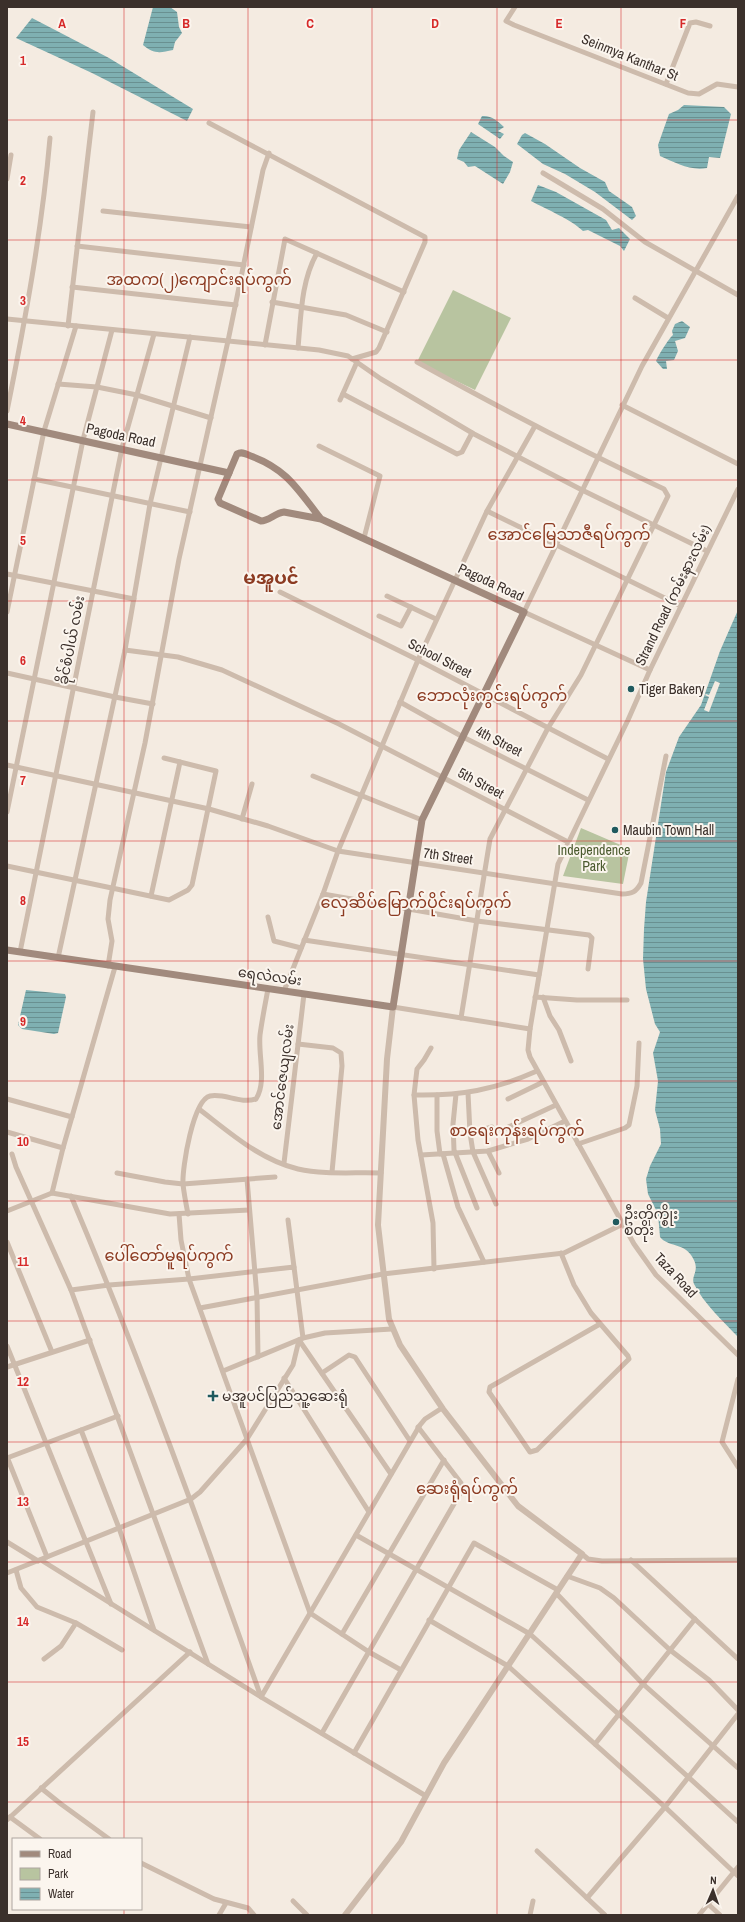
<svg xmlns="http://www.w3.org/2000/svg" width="745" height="1922" font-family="'Archivo Narrow','Noto Sans Myanmar',sans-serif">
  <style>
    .green { fill: #b8c4a0 }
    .water { fill: url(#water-rules) }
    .pier { fill: #f4ebe1 }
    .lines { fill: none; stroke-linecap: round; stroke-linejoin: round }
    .minor { stroke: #cdbbac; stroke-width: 5 }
    .tertiary { stroke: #cdbbac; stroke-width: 6 }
    .secondary { stroke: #a18a7d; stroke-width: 7 }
    .grid { fill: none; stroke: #d62828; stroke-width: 1; stroke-opacity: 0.55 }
    .poi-dot { fill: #1f5a5e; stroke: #fbf5ee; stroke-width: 1.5 }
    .labels { text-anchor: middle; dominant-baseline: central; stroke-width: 4; stroke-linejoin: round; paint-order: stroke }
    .street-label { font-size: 14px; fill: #3b302b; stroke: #fbf5ee }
    .poi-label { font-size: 14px; fill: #3b302b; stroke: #fbf5ee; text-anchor: start }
    .park-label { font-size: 14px; fill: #4a5a2e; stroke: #fbf5ee }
    .quarter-label { font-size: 16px; fill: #8c3b22; stroke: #fbf5ee }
    .district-label { font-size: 18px; font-weight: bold; fill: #8c3b22; stroke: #fbf5ee }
    .grid-label { font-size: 13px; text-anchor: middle; font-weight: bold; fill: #d62828; stroke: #fbf5ee; stroke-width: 4; stroke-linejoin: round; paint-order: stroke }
  </style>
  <defs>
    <pattern id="water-rules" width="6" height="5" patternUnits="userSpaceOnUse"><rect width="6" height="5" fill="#7fb0b2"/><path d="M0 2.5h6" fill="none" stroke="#699091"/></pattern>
  </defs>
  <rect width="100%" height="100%" fill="#f4ebe1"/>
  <g class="green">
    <polygon points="453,290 511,318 475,390 417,362"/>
    <polygon points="581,828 630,849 623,884 563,876"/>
  </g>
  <g class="water">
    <path d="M153 7H170L177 12 179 27 182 33 175 42 173 50C160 53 153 54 143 45Z"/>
    <polygon points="32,18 109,58 193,109 187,121 92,73 16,38"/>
    <path d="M684 105 724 107 731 114 720 158 709 157 707 168C690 171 676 163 660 156L658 145 669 114 678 110Z"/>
    <path d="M482 116C491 115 498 121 504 127L498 131 504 134 500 139 478 124Z"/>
    <polygon points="471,132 495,147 504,156 513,162 510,172 503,184 475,166 468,167 464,162 457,159 459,150"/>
    <polygon points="525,133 545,144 580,168 605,182 609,191 632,207 636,216 632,220 595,192 565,174 543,164 517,144 522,135"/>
    <path d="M538 185 556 192 606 220 612 230 619 228 630 239 624 251 620 246 588 230 583 231C572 220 546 209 531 201Z"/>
    <path d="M682 321 690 327 685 338 675 341 678 351 674 360 666 361 667 369H663L656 361C658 356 669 338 673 335L672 331 675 324Z"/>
    <path d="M738 610V1337C723 1321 704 1304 694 1284 690 1275 702 1271 691 1255 683 1243 668 1247 660 1237L658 1214 648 1194 646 1179 650 1166 661 1144 660 1129 655 1110 658 1081 653 1053 660 1032 655 1024 646 989 643 959 644 929 646 902 666 772 679 737 701 705 720 651Z"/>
    <polygon points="26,990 65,994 66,997 58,1033 54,1034 22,1029 18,1025"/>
  </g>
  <polygon class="pier" points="715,681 720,683 709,712 704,710 709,697 705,695 706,694 709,695"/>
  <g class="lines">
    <g class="minor">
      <polyline points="515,7 506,21 514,25 688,93 699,94 717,84 738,87"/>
      <polyline points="666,84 690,23 696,22 710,26"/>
      <polyline points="209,123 425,237 425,242 379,348 376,352 352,359"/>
      <polyline points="543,173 603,209 645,242 738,295"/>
      <polyline points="7,179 11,155"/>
      <polyline points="103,211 251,227"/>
      <polyline points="77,246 244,265"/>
      <polyline points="72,287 236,305"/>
      <polyline points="635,298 668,318"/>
      <polyline points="272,302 346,315 387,332"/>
      <polyline points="7,319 319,350 348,356 381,379 474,434 582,490 707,551"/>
      <polyline points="68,326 93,112"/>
      <polyline points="265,345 285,239 404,292"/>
      <path d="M298 348C301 316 301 281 317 253"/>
      <path d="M417 362C498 407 580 450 664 489L668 496 581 675 548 728 490 839 461 1018"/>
      <polyline points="58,384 97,387 137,395 211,418"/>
      <polyline points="343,394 457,454 462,452 472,433"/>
      <polyline points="340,400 357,362"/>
      <polyline points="622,405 738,464"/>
      <path d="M7 411C25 321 42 230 50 138"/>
      <polyline points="319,446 380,476 364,538"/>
      <polyline points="34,479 190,512"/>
      <polyline points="738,489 650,670 628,720 558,864 530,1029 528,1050 530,1057 634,1244 656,1275 738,1355"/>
      <polyline points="487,511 681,606"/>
      <polyline points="7,574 134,599"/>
      <polyline points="280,592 418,660 608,759"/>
      <polyline points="387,596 436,619"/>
      <polyline points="7,612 44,431 76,326"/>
      <polyline points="379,616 401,626 411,607"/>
      <polyline points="125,650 178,657 222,670 339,724 568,842"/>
      <polyline points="650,670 524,612 642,366 738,196"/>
      <polyline points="7,673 115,697 153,704"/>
      <polyline points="400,702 463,737 588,800"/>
      <path d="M7 765 209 809 268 826 338 851 622 894C632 894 636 892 641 883L666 756"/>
      <polyline points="313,776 422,820"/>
      <polyline points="7,812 83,440 112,330"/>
      <polyline points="242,819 252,784"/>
      <polyline points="7,866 169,900 188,890 192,885 216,771 164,758"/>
      <polyline points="323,894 477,921 589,935 592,938 588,969"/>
      <polyline points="151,896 180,762"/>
      <polyline points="268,917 274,941 301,948"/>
      <polyline points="304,940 539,975"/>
      <polyline points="20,952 122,448 154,334"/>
      <polyline points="58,958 125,650 150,504 190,337"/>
      <polyline points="108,966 112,941 108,919 110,900 145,743 179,559 228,341 263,170 269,153"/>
      <polyline points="284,991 323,894 338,851 418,660 487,511 535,426"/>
      <polyline points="535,997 577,1000 627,1000"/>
      <polyline points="543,997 550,1016 559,1030 571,1061"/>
      <polyline points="393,1007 530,1029"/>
      <polyline points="298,1044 333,1048 341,1053 342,1066 332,1172"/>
      <polyline points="431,1048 424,1060 417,1069 414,1095 418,1140 433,1223 434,1269"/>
      <polyline points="468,1093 470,1133 473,1152 496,1204"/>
      <polyline points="456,1094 453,1124 454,1150 477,1208"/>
      <path d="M414 1095C461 1096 494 1090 537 1071"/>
      <polyline points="437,1095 437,1131 440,1154"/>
      <polyline points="7,1099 72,1117"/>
      <polyline points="508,1099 543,1082"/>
      <path d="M199 1109C229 1132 260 1160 298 1169 324 1175 354 1172 381 1173"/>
      <polyline points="502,1130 556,1105"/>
      <polyline points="7,1132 63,1148"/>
      <polyline points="470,1133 492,1127"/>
      <polyline points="578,1144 625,1128 629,1125 637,1086 639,1043"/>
      <polyline points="488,1151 499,1173"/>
      <polyline points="12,1154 16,1167 71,1290 208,1664"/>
      <polyline points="443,1154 458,1207 484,1262"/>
      <polyline points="421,1155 488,1151 528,1139 565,1121"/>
      <polyline points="284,1163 304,994"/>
      <polyline points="117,1173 165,1182 183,1184 275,1177"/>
      <polyline points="247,1179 257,1297 258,1357"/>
      <polyline points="52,1193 63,1148 115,967"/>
      <path d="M71 1196C141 1361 201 1528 261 1697L420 1425 425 1419 442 1408"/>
      <polyline points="7,1211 52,1193 170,1214 249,1210"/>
      <path d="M188 1214C186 1204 184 1194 183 1184 182 1168 193 1100 210 1096 225 1093 240 1104 256 1099 267 1082 258 1055 260 1035 262 1020 265 1005 268 989"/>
      <polyline points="288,1220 294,1267"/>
      <polyline points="7,1242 52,1352"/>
      <polyline points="561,1253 574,1285 591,1313 628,1356 629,1359 537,1450 530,1452 489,1392 490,1387 600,1324"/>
      <polyline points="71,1290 109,1285 189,1279 294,1267 303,1338"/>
      <polyline points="200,1308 383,1274 564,1253 623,1224"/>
      <polyline points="299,1340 293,1365 247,1439 310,1613 369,1652 401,1670"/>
      <polyline points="299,1340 391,1474"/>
      <polyline points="7,1346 111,1604"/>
      <polyline points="7,1367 90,1340"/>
      <polyline points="223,1371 303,1338 325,1333 392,1329"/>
      <polyline points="322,1373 349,1355 355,1357 410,1441"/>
      <polyline points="284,1378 369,1512"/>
      <polyline points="738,1379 722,1442 738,1467"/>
      <polyline points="81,1430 119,1528 154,1630"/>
      <polyline points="7,1457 47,1557"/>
      <polyline points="7,1458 118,1416"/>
      <polyline points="356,1535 530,1634 738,1822"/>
      <polyline points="7,1542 38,1561"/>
      <polyline points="582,1554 588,1559 602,1561 738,1560"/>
      <polyline points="41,1560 261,1697 426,1796"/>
      <polyline points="631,1560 738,1659"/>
      <polyline points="16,1570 21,1588 37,1607 76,1623 122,1650"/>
      <polyline points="7,1573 191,1499 200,1492 247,1439 189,1279 181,1240 179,1214"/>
      <polyline points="567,1576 600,1588 614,1598 670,1650 709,1680 738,1710"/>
      <polyline points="556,1593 643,1684 738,1768"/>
      <polyline points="429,1620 508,1666 665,1807 738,1876"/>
      <polyline points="342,1634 444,1460"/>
      <polyline points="44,1659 61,1646 76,1623"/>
      <polyline points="322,1733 462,1490 461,1483 418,1427"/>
      <polyline points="595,1744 695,1619"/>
      <polyline points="354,1753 474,1543 558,1590"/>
      <polyline points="41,1788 61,1804 109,1839"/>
      <polyline points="10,1817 40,1839"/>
      <polyline points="7,1820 190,1652"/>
      <polyline points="537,1851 605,1915"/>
      <polyline points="141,1863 214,1899 248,1908 254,1915"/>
      <polyline points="587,1898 665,1807 738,1714"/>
      <polyline points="293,1901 307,1915"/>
      <polyline points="708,1904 720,1915"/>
      <polyline points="219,1915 226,1903"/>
      <polyline points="530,1915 533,1901"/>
      <polyline points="699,1915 738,1867"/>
    </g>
    <polyline class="tertiary" points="345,1915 401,1842 444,1763 582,1554 518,1506 443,1409 400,1345 389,1319 378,1225 387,1059 393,1007"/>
    <g class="secondary">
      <polyline points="7,424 229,473"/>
      <path d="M7 950 393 1007 422 820 524 612 321 519 284 512C275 513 269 521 261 521L220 503 218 499 237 454C242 451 246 454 251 456 287 469 298 490 321 519"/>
    </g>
  </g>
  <path class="grid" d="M124 7V1839M248 7V1915M372 7V1915M497 7V1915M621 7V1915M7 120H738M7 240H738M7 360H738M7 480H738M7 601H738M7 721H738M7 841H738M7 961H738M7 1081H738M7 1201H738M7 1321H738M7 1442H738M7 1562H738M7 1682H738M7 1802H738M124 1909V1915"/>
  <g class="poi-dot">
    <circle cx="631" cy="689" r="4"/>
    <circle cx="615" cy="830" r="4"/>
    <circle cx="616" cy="1222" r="4"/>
    <path d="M211 1390h4v4h4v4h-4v4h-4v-4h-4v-4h4z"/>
  </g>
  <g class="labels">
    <g class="street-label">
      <text transform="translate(630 57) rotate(22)">Seinmya Kanthar St</text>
      <text transform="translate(121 435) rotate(12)">Pagoda Road</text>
      <text transform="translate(491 582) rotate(25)">Pagoda Road</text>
      <text transform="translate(673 595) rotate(-64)">Strand Road (ကမ်းနားလမ်း)</text>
      <text transform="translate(71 640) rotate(-79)">ခိုင်စံပါယ် လမ်း</text>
      <text transform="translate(440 658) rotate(27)">School Street</text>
      <text transform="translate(499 741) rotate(27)">4th Street</text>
      <text transform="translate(481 783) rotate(28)">5th Street</text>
      <text transform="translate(448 856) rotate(8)">7th Street</text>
      <text transform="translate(270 976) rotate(8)">ရေလဲလမ်း</text>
      <text transform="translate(282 1077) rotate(-83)">အောင်ဇေယျလမ်း</text>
      <text transform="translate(676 1275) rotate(47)">Taza Road</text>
    </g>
    <g class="poi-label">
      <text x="639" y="689">Tiger Bakery</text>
      <text x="623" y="830">Maubin Town Hall</text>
      <text x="624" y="1214">ဦးတိုက္စိုး<tspan x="624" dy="16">စတိုး</tspan></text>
      <text x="222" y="1396">မအူပင်ပြည်သူ့ဆေးရုံ</text>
    </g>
    <g class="park-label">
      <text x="594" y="850">Independence<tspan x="594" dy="16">Park</tspan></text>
    </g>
    <g class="quarter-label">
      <text x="199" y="279">အထက(၂)ကျောင်းရပ်ကွက်</text>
      <text x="569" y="534">အောင်မြေသာဇီရပ်ကွက်</text>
      <text x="492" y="695">ဘောလုံးကွင်းရပ်ကွက်</text>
      <text x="416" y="902">လှေဆိပ်မြောက်ပိုင်းရပ်ကွက်</text>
      <text x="517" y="1130">စာရေးကုန်းရပ်ကွက်</text>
      <text x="169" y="1255">ပေါ်တော်မူရပ်ကွက်</text>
      <text x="467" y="1488">ဆေးရုံရပ်ကွက်</text>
    </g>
    <g class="district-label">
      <text x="271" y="577">မအူပင်</text>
    </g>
  </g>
  <g class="grid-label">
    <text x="62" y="28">A</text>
    <text x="186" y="28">B</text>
    <text x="310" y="28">C</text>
    <text x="435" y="28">D</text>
    <text x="559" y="28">E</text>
    <text x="683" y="28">F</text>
    <text x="23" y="65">1</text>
    <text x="23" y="185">2</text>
    <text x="23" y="305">3</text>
    <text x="23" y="425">4</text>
    <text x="23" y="545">5</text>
    <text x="23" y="665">6</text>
    <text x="23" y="785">7</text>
    <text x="23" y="905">8</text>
    <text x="23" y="1026">9</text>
    <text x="23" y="1146">10</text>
    <text x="23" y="1266">11</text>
    <text x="23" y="1386">12</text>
    <text x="23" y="1506">13</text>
    <text x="23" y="1626">14</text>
    <text x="23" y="1746">15</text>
  </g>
  <rect width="745" height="1922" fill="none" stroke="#3b302b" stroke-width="16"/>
  <rect x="12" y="1838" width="130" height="72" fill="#fbf5ee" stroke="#aea6a0"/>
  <rect x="20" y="1851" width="20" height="6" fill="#a18a7d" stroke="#aea6a0"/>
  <text x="48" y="1858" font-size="12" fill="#3b302b">Road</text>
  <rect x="20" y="1868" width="20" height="12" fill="#b8c4a0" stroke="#aea6a0"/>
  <text x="48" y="1878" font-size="12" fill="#3b302b">Park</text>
  <rect x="20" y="1888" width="20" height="12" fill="url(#water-rules)" stroke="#aea6a0"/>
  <text x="48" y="1898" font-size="12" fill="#3b302b">Water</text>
  <g transform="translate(713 1890) rotate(2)" stroke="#fbf5ee" stroke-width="3" paint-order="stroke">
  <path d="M0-3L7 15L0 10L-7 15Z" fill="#3b302b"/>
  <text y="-6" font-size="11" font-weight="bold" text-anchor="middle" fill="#3b302b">N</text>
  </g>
</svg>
